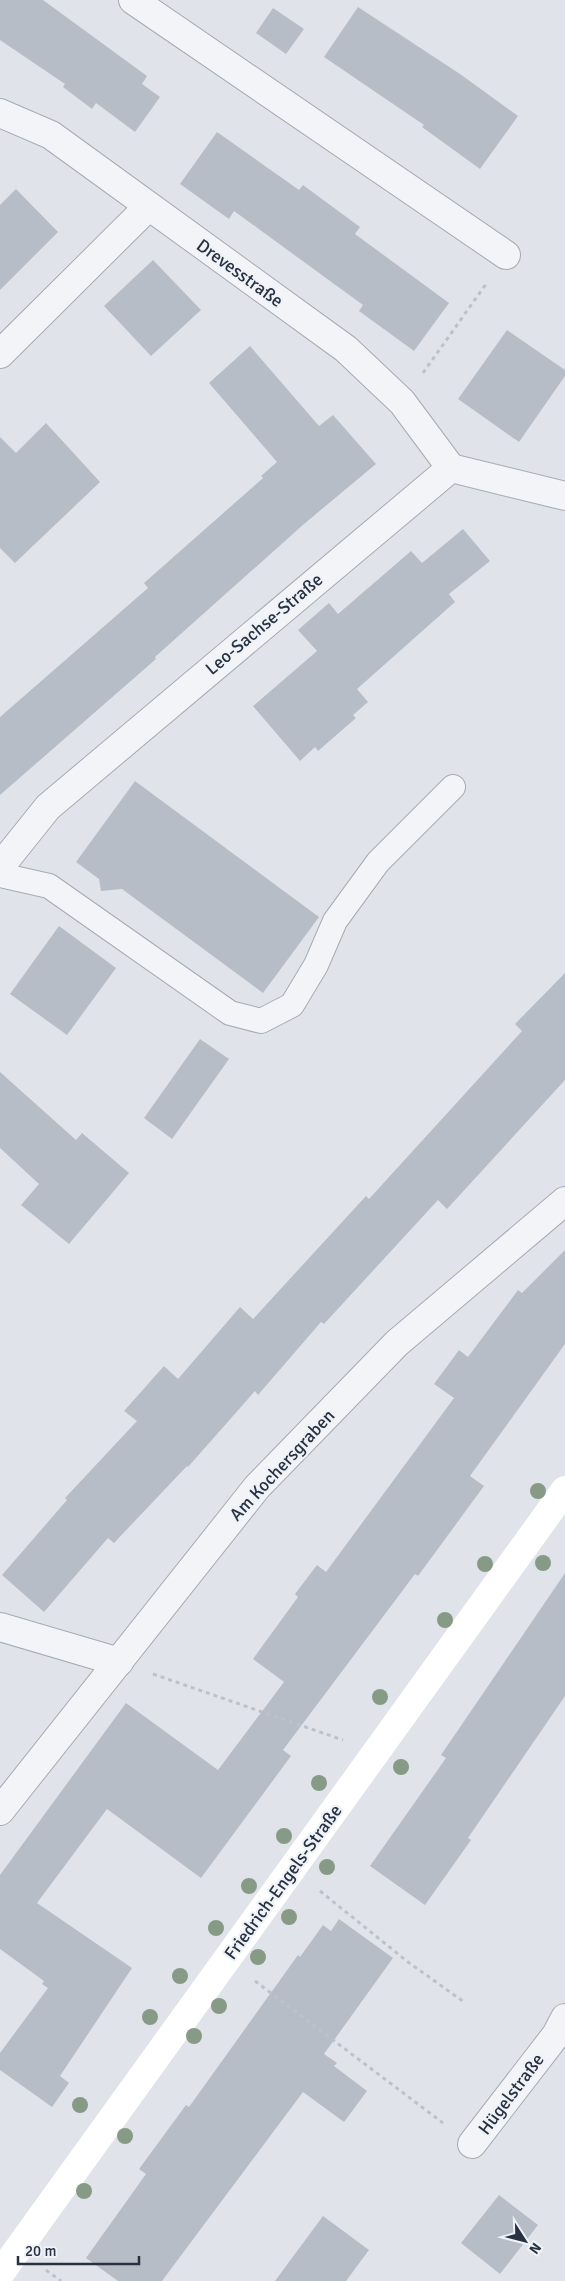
<svg xmlns="http://www.w3.org/2000/svg" width="565" height="2281" font-family="Signika,sans-serif">
  <style>
    .building { fill: #b7bdc7 }
    .lines { fill: none; stroke-linecap: round; stroke-linejoin: round }
    .lane-casing { stroke: #a5abb4; stroke-width: 26 }
    .street-casing { stroke: #a5abb4; stroke-width: 30 }
    .path { stroke: #bec1c9; stroke-width: 3; stroke-dasharray: 4 4; stroke-linecap: butt }
    .lane { stroke: #f3f4f8; stroke-width: 24 }
    .street { stroke: #f3f4f8; stroke-width: 28 }
    .secondary { stroke: #fff; stroke-width: 28 }
    .tree { fill: #869a86 }
    .labels { text-anchor: middle; dominant-baseline: central; stroke-width: 4.5; stroke-linejoin: round; paint-order: stroke }
    .street-label { font-size: 18px; fill: #273142; stroke: #eff3f7 }
  </style>
  <rect width="100%" height="100%" fill="#e0e4ea"/>
  <g class="building">
    <polygon points="0,0 43,0 147,76 142,84 160,97 135,132 96,103 92,109 63,87 65,84 0,40"/>
    <polygon points="358,7 460,74 518,116 480,169 422,127 424,125 324,57"/>
    <polygon points="273,8 304,29 286,54 256,33"/>
    <polygon points="217,132 299,190 303,185 360,227 355,234 449,303 414,351 359,311 363,305 234,211 229,219 180,184"/>
    <polygon points="16,189 58,232 0,290 0,205"/>
    <polygon points="153,260 201,310 151,356 104,306"/>
    <polygon points="507,330 565,370 565,376 519,442 458,399"/>
    <polygon points="250,346 319,426 333,415 376,464 304,524 155,657 156,659 0,795 0,717 148,588 144,583 263,478 261,476 277,462 209,383"/>
    <polygon points="46,423 100,482 15,563 0,548 0,437 16,453"/>
    <polygon points="463,529 490,561 449,594 455,602 357,689 368,702 353,715 356,718 318,751 315,747 300,761 253,706 317,651 298,630 329,603 338,614 411,551 422,563"/>
    <polygon points="135,781 319,917 263,993 122,889 101,891 99,879 76,862"/>
    <polygon points="59,926 116,968 67,1035 10,994"/>
    <polygon points="565,973 565,1080 447,1209 438,1200 324,1324 321,1322 258,1395 255,1391 188,1467 187,1466 114,1543 108,1538 44,1612 2,1575 67,1500 65,1498 137,1421 124,1411 164,1366 178,1379 240,1307 253,1319 366,1196 369,1199 522,1031 515,1024"/>
    <polygon points="200,1039 229,1059 172,1139 144,1118"/>
    <polygon points="0,1072 76,1140 82,1133 129,1173 69,1244 21,1205 39,1184 0,1148"/>
    <polygon points="565,1250 565,1344 470,1476 484,1486 418,1576 415,1574 283,1750 291,1756 201,1878 107,1809 37,1903 132,1968 60,2076 69,2083 52,2107 0,2070 0,2053 48,1988 42,1984 44,1981 0,1949 0,1875 126,1703 218,1770 284,1682 253,1659 298,1597 295,1594 317,1565 326,1572 454,1398 434,1384 459,1350 468,1357 518,1290 522,1293"/>
    <polygon points="565,1573 565,1696 468,1838 471,1840 425,1905 370,1866 446,1758 441,1755"/>
    <polygon points="339,1919 393,1958 324,2054 337,2063 334,2066 367,2091 344,2122 303,2092 162,2281 118,2281 86,2258 146,2174 139,2169 186,2105 189,2107 298,1955 300,1957 323,1925 331,1931"/>
    <polygon points="499,2195 538,2225 500,2274 461,2243"/>
    <polygon points="323,2216 369,2250 346,2281 275,2281"/>
  </g>
  <g class="lines">
    <defs>
      <polyline id="lane" points="0,875 49,886 230,1013 261,1021 292,1005 316,965 335,921 378,862 453,787"/>
      <g id="street">
        <polyline points="133,0 506,255"/>
        <polyline points="0,113 51,135 346,349 402,402 451,468"/>
        <polyline points="0,354 148,207"/>
        <polyline points="0,867 48,807 451,468 565,496"/>
        <polyline points="0,1627 119,1662"/>
        <polyline points="0,1811 257,1487 397,1343 565,1201"/>
        <polyline points="472,2144 556,2035 565,2018"/>
      </g>
    </defs>
    <use href="#lane" class="lane-casing"/>
    <use href="#street" class="street-casing"/>
    <g class="path">
      <polyline points="423,373 486,284"/>
      <polyline points="153,1674 343,1740"/>
      <polyline points="320,1891 408,1962 464,2002"/>
      <polyline points="255,1981 443,2123"/>
      <polyline points="46,2270 61,2281"/>
    </g>
    <use href="#lane" class="lane"/>
    <use href="#street" class="street"/>
    <polyline class="secondary" points="0,2274 565,1490"/>
  </g>
  <g class="tree">
    <circle cx="538" cy="1491" r="8"/>
    <circle cx="543" cy="1563" r="8"/>
    <circle cx="485" cy="1564" r="8"/>
    <circle cx="445" cy="1620" r="8"/>
    <circle cx="380" cy="1697" r="8"/>
    <circle cx="401" cy="1767" r="8"/>
    <circle cx="319" cy="1783" r="8"/>
    <circle cx="284" cy="1836" r="8"/>
    <circle cx="327" cy="1867" r="8"/>
    <circle cx="249" cy="1886" r="8"/>
    <circle cx="289" cy="1917" r="8"/>
    <circle cx="216" cy="1928" r="8"/>
    <circle cx="258" cy="1957" r="8"/>
    <circle cx="180" cy="1976" r="8"/>
    <circle cx="219" cy="2006" r="8"/>
    <circle cx="150" cy="2017" r="8"/>
    <circle cx="194" cy="2036" r="8"/>
    <circle cx="80" cy="2105" r="8"/>
    <circle cx="125" cy="2136" r="8"/>
    <circle cx="84" cy="2191" r="8"/>
  </g>
  <g class="labels">
    <g class="street-label">
      <text transform="translate(240 273) rotate(36)">Drevesstraße</text>
      <text transform="translate(264 624) rotate(-40)">Leo-Sachse-Straße</text>
      <text transform="translate(282 1465) rotate(-47)">Am Kochersgraben</text>
      <text transform="translate(283 1882) rotate(-54)">Friedrich-Engels-Straße</text>
      <text transform="translate(511 2094) rotate(-53)">Hügelstraße</text>
    </g>
  </g>
  <g transform="translate(525 2241) rotate(126)" stroke="#eff3f7" stroke-width="4" paint-order="stroke">
  <path d="M0-4L9 19L0 12L-9 19Z" fill="#273142"/>
  <text y="-8" font-size="14" font-weight="bold" text-anchor="middle" fill="#273142">N</text>
  </g>
  <path d="M18 2256v8h121v-8" fill="none" stroke="#273142" stroke-width="2.5"/>
  <text x="25" y="2256" font-size="15" fill="#273142" stroke="#eff3f7" stroke-width="4" paint-order="stroke">20 m</text>
</svg>
